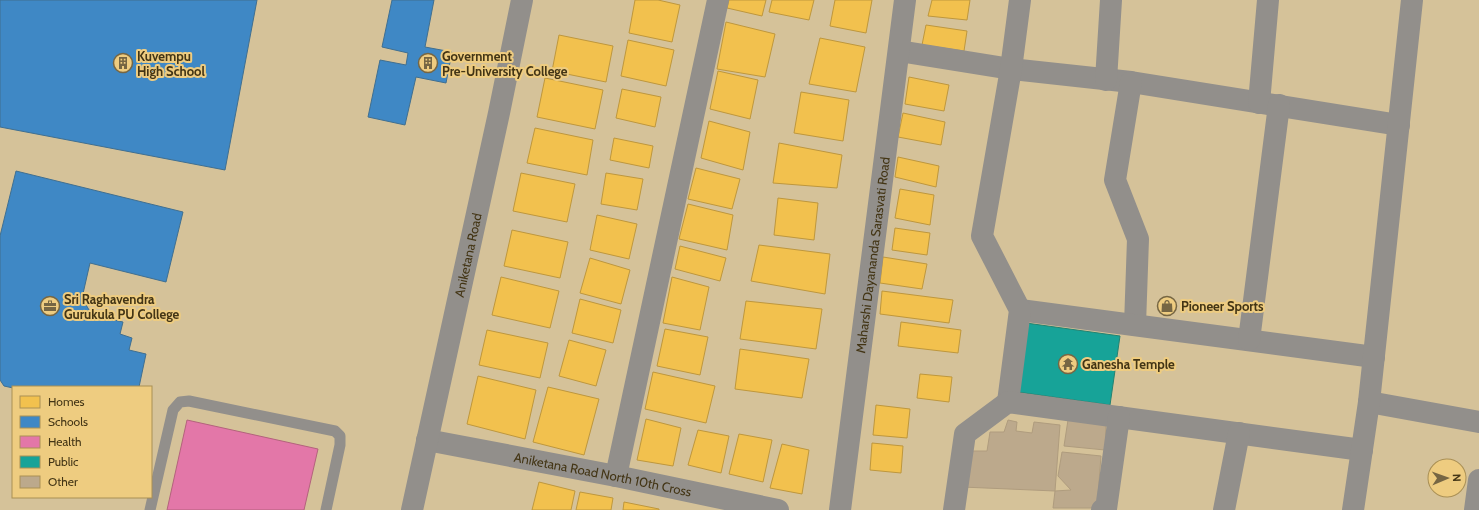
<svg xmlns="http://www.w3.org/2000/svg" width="1479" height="510" font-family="Cabin,sans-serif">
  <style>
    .homes { fill: #f2c14e; stroke: #be973d }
    .schools { fill: #3f88c5; stroke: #406f90 }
    .health { fill: #e377a8; stroke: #b3637c }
    .public { fill: #17a398; stroke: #248271 }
    .building { fill: #bca98c; stroke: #af9c7e }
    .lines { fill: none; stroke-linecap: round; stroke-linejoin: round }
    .service { stroke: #928f8b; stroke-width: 11 }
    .minor { stroke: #928f8b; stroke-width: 22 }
    .labels { text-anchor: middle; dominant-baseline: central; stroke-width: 4; stroke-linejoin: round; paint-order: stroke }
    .poi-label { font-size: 13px; font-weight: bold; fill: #433515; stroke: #eecc80; text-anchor: start }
    .street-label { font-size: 13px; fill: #433515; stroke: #eecc80 }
  </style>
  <rect width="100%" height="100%" fill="#d5c299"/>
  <g class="homes">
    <polygon points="635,0 658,0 680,5 672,42 629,33"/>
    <polygon points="729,0 766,0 762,16 727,8"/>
    <polygon points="772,0 814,0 809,20 769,12"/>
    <polygon points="835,0 872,0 866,33 830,26"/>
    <polygon points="932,0 970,0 967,20 928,16"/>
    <polygon points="726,22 775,34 765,77 717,69"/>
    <polygon points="926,25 967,31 964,51 922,45"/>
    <polygon points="559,35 613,46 606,82 552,71"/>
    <polygon points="820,38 865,47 856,92 809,84"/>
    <polygon points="628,40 674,50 666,86 621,76"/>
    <polygon points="718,71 758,80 750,119 710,109"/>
    <polygon points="909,77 949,85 944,111 905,104"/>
    <polygon points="545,78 603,90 595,129 537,117"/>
    <polygon points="622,89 661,97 655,127 616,118"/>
    <polygon points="801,92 849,100 843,141 794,133"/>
    <polygon points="903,113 945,122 941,145 898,137"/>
    <polygon points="709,121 750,132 743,170 701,158"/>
    <polygon points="535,128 593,140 587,175 527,163"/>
    <polygon points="614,138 653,146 649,168 610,160"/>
    <polygon points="779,143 842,155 837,188 773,183"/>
    <polygon points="898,157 939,166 936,187 895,177"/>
    <polygon points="696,168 740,179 732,209 688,199"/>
    <polygon points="521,173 575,184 567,222 513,211"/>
    <polygon points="606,173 643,179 637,210 601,204"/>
    <polygon points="900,189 934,195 930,225 895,218"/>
    <polygon points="778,198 818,203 814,240 774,235"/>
    <polygon points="688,204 733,215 727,250 679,239"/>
    <polygon points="597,215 637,224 629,259 590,250"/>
    <polygon points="895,228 930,233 927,255 892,250"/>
    <polygon points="512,230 568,242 560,278 504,266"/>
    <polygon points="759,245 830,254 825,294 751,281"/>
    <polygon points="680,246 726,258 720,281 675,269"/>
    <polygon points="883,257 927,264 922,289 880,283"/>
    <polygon points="590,258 630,270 621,304 580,293"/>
    <polygon points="501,277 559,291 550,328 492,315"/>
    <polygon points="672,277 709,287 700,330 663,323"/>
    <polygon points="882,291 953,300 949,323 880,314"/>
    <polygon points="580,299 621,310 613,343 572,333"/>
    <polygon points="746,301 822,309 816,349 740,339"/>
    <polygon points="901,322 961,330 958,353 898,346"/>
    <polygon points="665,329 708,337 700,375 657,366"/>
    <polygon points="487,330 548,343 540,378 479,365"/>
    <polygon points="569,340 606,350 596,386 559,376"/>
    <polygon points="740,349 809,359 802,398 735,389"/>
    <polygon points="653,372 715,386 706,423 645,409"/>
    <polygon points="920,374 952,377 949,402 917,398"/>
    <polygon points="478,376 536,390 525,439 467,424"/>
    <polygon points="548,387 599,399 584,455 533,442"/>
    <polygon points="876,405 910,409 907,438 873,435"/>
    <polygon points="646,419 681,428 673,466 637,460"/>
    <polygon points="698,430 729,436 721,473 688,465"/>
    <polygon points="739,434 772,440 763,482 729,474"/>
    <polygon points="872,443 903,446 901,473 870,470"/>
    <polygon points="782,444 809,450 802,494 770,488"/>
    <polygon points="539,482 575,491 571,510 532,510"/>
    <polygon points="580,492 613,498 611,510 576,510"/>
    <polygon points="624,502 659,509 659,510 623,510"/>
  </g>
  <g class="schools">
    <polygon points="0,0 257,0 225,170 0,127"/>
    <polygon points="392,0 434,0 425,47 452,52 446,83 416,77 405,125 368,117 380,60 406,65 408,53 382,47"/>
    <polygon points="16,171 183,212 166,282 90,263 82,298 92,315 123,322 120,334 132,338 129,350 146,354 139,387 13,387 13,388 4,386 0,380 0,236"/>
  </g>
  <polygon class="health" points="187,420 318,449 304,510 167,510"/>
  <polygon class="public" points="1026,323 1120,336 1110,405 1017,392"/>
  <g class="building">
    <polygon points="1008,420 1017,422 1016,431 1032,433 1034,422 1060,425 1055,491 962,487 967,451 987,451 990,432 1004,432"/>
    <polygon points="1068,420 1106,424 1105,450 1064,446"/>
    <polygon points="1062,452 1101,456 1097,508 1053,508 1055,491 1071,490 1058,476"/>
  </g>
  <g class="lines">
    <polyline class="service" points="150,510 173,410 180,402 189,401 335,431 340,436 340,445 326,510"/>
    <g class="minor">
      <polyline points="899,51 1011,69 1131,82 1399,125"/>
      <polyline points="1106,80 1111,0"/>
      <polyline points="1131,82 1115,180 1138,239 1135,325"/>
      <polyline points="1259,103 1268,0"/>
      <polyline points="1020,310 1374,357"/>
      <polyline points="1249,340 1279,105"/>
      <polyline points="1008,402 1020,310 982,236 1011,69 1020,0"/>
      <polyline points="1369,402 1479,422"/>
      <path id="s1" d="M427 440 616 476 778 510"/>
      <polyline points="616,476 718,0"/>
      <path id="s2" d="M412 510 499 113 522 0"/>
      <path id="s3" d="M840 510 905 0"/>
      <polyline points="954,510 965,434 1008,402 1362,450"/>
      <polyline points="1102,510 1106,509 1119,417"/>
      <polyline points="1224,510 1239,433"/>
      <polyline points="1353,510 1369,402 1412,0"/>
      <polyline points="1475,510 1479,480"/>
    </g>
  </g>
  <defs>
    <symbol id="building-ring" viewBox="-11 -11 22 22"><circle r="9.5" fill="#eecc80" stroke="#766643" stroke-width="1.5"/><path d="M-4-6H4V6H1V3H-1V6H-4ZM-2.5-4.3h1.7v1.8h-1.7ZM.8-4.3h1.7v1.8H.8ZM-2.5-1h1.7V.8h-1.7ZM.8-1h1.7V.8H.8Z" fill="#766643"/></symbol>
    <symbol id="office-ring" viewBox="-11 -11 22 22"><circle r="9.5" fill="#eecc80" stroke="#766643" stroke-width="1.5"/><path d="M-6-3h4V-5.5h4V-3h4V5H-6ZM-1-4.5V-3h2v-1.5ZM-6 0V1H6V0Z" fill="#766643"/></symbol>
    <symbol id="shop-ring" viewBox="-11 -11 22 22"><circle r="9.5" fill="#eecc80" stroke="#766643" stroke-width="1.5"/><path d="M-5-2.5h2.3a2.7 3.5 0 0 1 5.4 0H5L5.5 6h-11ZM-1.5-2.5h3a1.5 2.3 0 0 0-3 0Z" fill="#766643"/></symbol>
    <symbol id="temple-ring" viewBox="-11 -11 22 22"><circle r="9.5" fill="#eecc80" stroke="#766643" stroke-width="1.5"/><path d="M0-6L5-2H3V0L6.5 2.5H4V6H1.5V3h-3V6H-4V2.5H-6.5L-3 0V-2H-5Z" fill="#766643"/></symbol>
  </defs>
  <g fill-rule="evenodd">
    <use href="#building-ring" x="112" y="52" width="22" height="22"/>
    <use href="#building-ring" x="417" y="52" width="22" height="22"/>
    <use href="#office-ring" x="39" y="295" width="22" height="22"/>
    <use href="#shop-ring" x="1156" y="295" width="22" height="22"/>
    <use href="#temple-ring" x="1057" y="353" width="22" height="22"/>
  </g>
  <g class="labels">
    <g class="poi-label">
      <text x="137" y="56">Kuvempu<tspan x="137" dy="15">High School</tspan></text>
      <text x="442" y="56">Government<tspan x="442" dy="15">Pre-University College</tspan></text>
      <text x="64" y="299">Sri Raghavendra<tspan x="64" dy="15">Gurukula PU College</tspan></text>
      <text x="1181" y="306">Pioneer Sports</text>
      <text x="1082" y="364">Ganesha Temple</text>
    </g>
    <g class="street-label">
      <text stroke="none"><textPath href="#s2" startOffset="261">Aniketana Road</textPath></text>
      <text stroke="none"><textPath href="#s3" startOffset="257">Maharshi Dayananda Sarasvati Road</textPath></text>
      <text stroke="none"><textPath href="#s1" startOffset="179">Aniketana Road North 10th Cross</textPath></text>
    </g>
  </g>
  <rect x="12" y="386" width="140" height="112" fill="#eecc80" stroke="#aa9055"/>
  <rect x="20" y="396" width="20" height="12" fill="#f2c14e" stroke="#aa9055"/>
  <text x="48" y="406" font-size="12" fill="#433515">Homes</text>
  <rect x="20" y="416" width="20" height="12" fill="#3f88c5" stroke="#aa9055"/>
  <text x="48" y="426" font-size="12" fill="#433515">Schools</text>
  <rect x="20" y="436" width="20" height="12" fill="#e377a8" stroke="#aa9055"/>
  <text x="48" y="446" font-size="12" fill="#433515">Health</text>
  <rect x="20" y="456" width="20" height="12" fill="#17a398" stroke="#aa9055"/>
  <text x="48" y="466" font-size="12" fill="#433515">Public</text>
  <rect x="20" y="476" width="20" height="12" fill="#bca98c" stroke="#aa9055"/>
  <text x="48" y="486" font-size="12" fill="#433515">Other</text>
  <g transform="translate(1447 478) rotate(88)"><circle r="19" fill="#eecc80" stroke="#aa9055"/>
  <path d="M0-3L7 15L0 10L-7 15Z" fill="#766643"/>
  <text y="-6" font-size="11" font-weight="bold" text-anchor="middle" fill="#433515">N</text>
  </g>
</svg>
